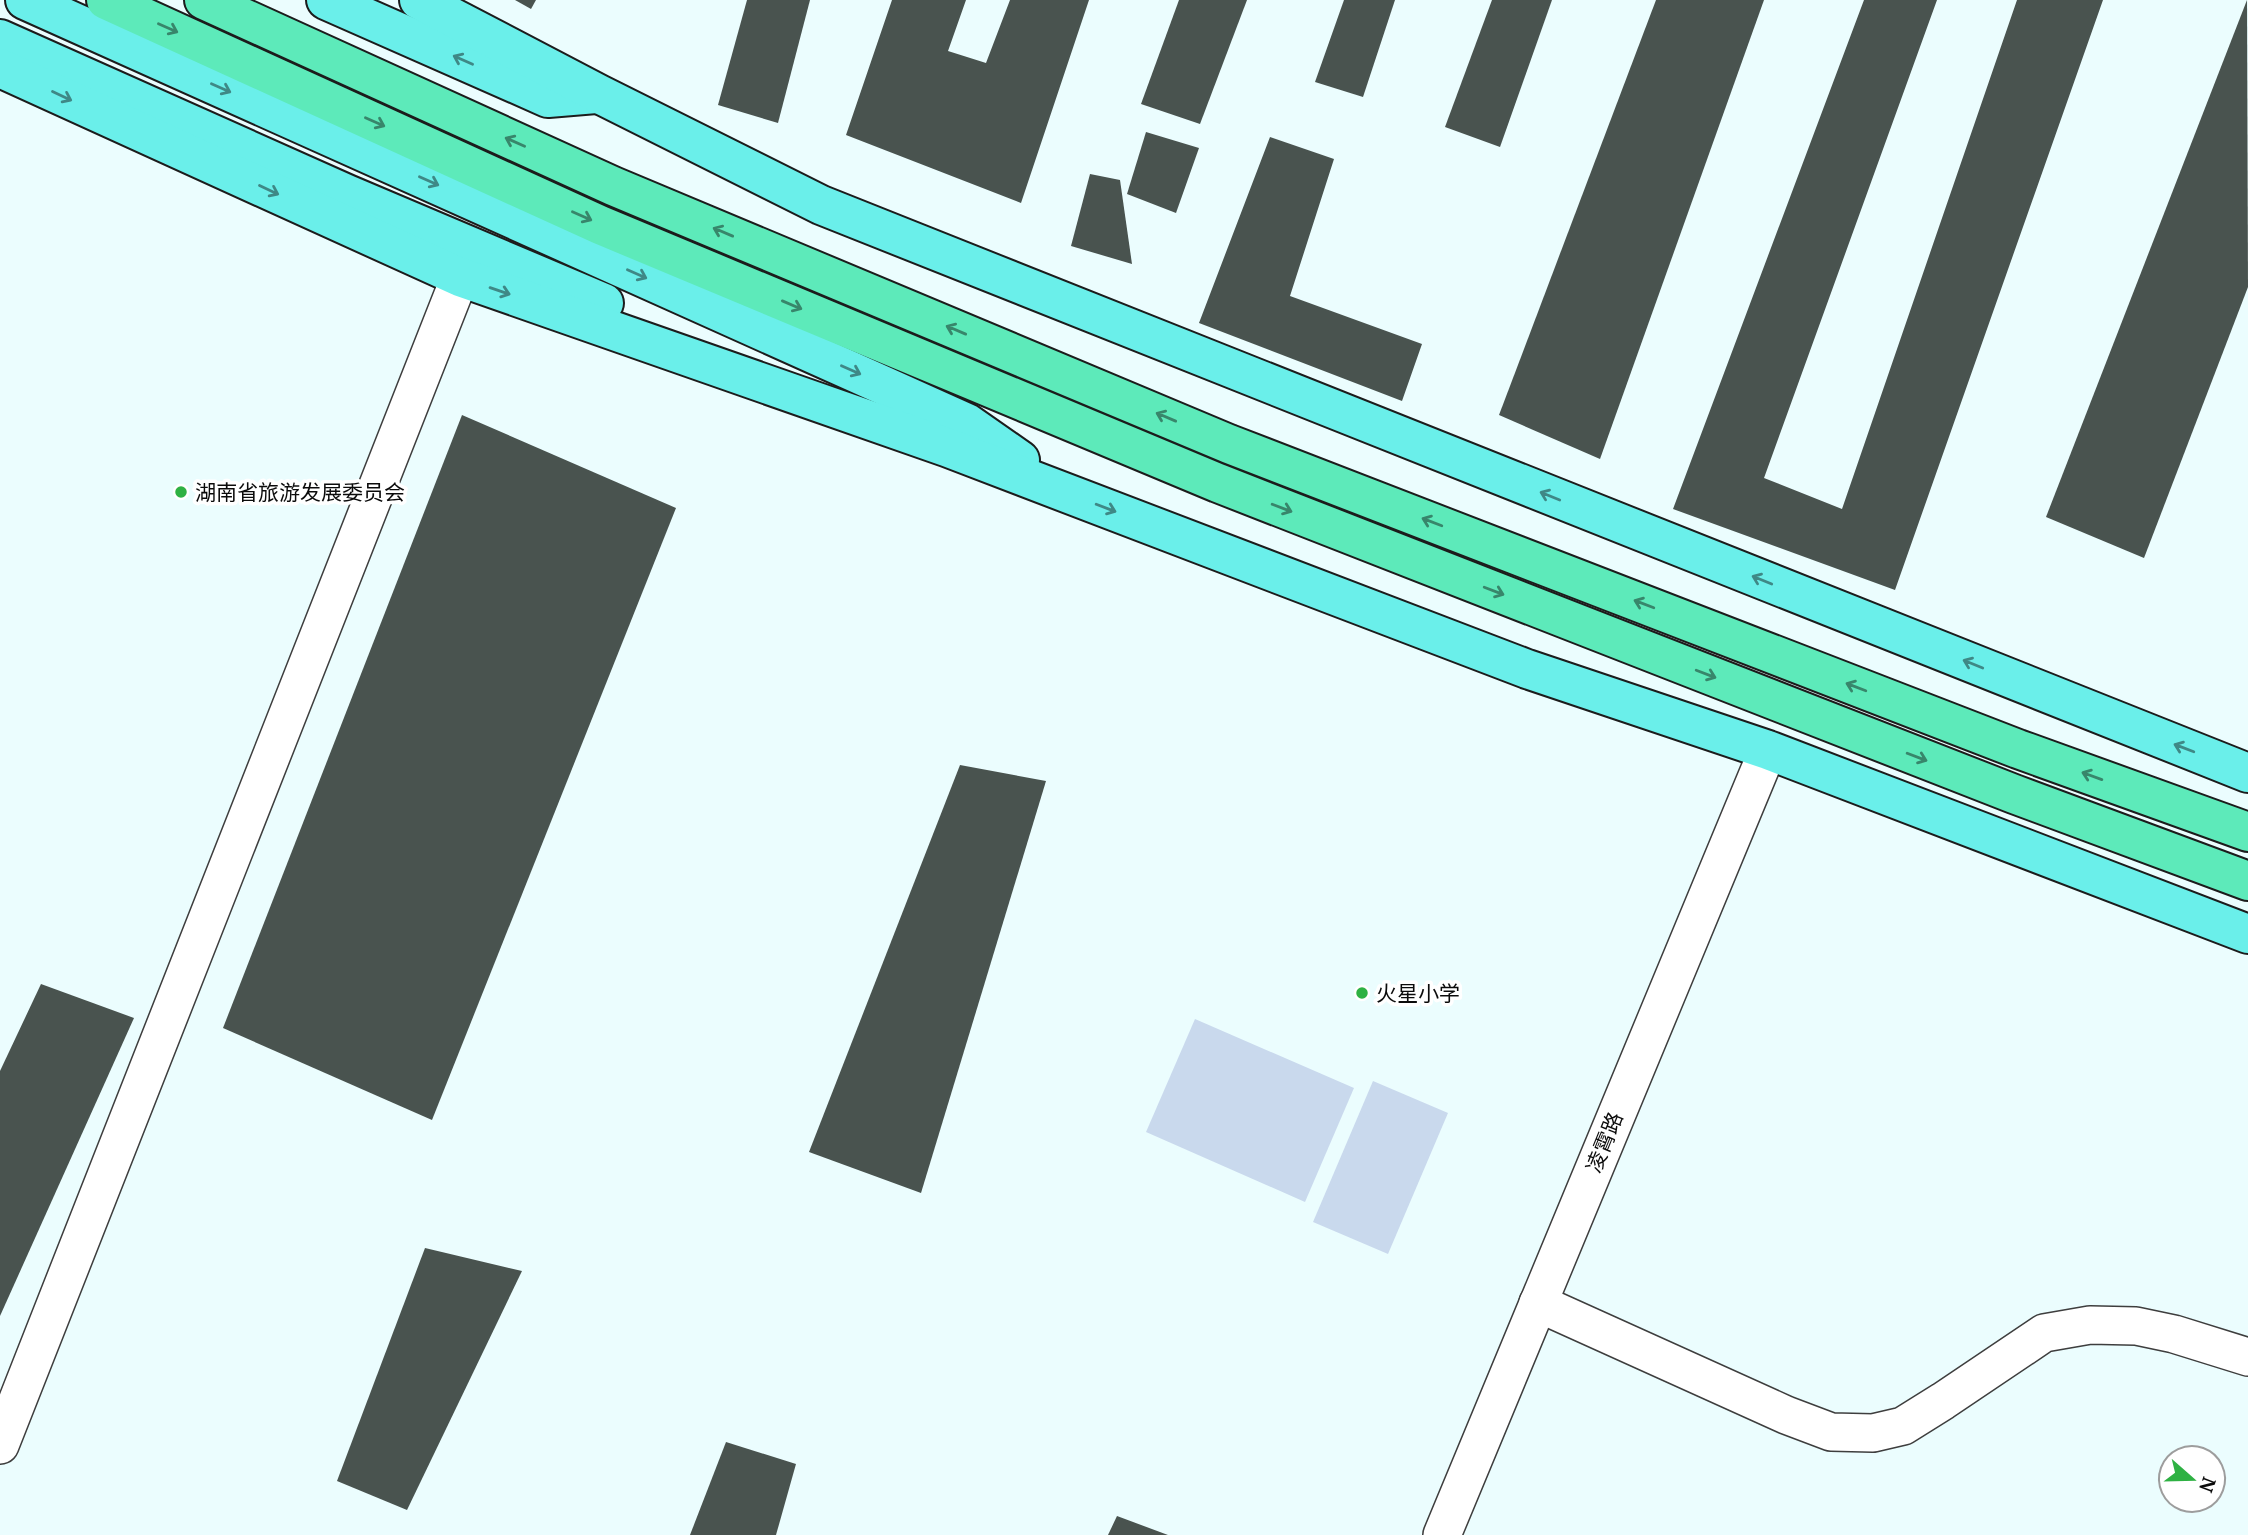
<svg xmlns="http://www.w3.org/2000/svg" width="2248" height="1535" font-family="'PT Serif','Noto Sans SC',serif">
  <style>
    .pitch { fill: #c9d9ed }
    .building { fill: #49534f }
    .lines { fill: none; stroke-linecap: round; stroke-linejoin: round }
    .minor-casing { stroke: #3e3e3e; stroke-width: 40 }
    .major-casing { stroke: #1c1c1c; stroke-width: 42 }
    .highway-casing { stroke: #1c1c1c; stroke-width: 42 }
    .minor { stroke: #fff; stroke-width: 37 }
    .major { stroke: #6aefea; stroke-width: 38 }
    .highway { stroke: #5deaba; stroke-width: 38 }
    .oneway { stroke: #38866b }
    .oneway2 { stroke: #3f8886 }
    .poi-dot { fill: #2eb143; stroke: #fff; stroke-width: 2.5 }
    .labels { text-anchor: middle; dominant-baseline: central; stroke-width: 7; stroke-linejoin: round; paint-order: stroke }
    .poi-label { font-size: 21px; fill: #0b0b0b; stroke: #fff; text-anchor: start }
    .street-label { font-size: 21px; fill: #0b0b0b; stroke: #fff }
  </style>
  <rect width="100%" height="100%" fill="#ebfdfe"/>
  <g class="pitch">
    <polygon points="1195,1019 1354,1088 1305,1202 1146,1132"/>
    <polygon points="1373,1081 1448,1113 1388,1254 1313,1222"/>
  </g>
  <g class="building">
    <polygon points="515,0 536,0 531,9"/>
    <polygon points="747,0 810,0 778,123 718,105"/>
    <polygon points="892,0 966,0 948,51 986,63 1010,0 1089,0 1021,203 846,135"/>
    <polygon points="1179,0 1247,0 1200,124 1141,104"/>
    <polygon points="1344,0 1395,0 1363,97 1315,82"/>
    <polygon points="1492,0 1552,0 1500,147 1445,127"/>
    <polygon points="1656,0 1764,0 1600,459 1499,415"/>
    <polygon points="1864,0 1937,0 1764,478 1842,509 2017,0 2103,0 1895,590 1673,509"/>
    <polygon points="2247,0 2248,287 2144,558 2046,517"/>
    <polygon points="1146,132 1199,148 1176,213 1127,194"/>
    <polygon points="1270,137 1334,159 1290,296 1422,344 1402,401 1199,323"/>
    <polygon points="1090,174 1120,180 1132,264 1071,246"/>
    <polygon points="462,415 676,508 432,1120 223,1028"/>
    <polygon points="960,765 1046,781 921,1193 809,1152"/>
    <polygon points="41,984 134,1018 0,1316 0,1071"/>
    <polygon points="425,1248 522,1271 407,1510 337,1481"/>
    <polygon points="726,1442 796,1464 776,1535 690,1535"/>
    <polygon points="1117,1516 1168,1535 1108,1535"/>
  </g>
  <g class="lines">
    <defs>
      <g id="minor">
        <polyline points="1538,1303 1786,1415 1831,1432 1873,1433 1903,1426 1943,1401 2044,1333 2090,1325 2136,1326 2174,1334 2248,1357"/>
        <polyline points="0,1445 460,277"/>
        <polyline points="1442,1535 1768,750"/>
      </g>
      <g id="major">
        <polyline points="25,0 967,423 1020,460"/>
        <polyline points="326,0 548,98 596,94"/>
        <polyline points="419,0 599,94 821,205 2248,773"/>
        <polyline points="0,39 347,194 604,303"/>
        <polyline points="0,68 460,277 946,447 1527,669 1768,750 2248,934"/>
      </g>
      <g id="highway">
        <polyline points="106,0 600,225 1218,483 2014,794 2248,881"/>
        <polyline points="204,0 613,186 1229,444 2018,749 2248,832"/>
      </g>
    </defs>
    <use href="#minor" class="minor-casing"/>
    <use href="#major" class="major-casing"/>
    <use href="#highway" class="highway-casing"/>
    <use href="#minor" class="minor"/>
    <use href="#major" class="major"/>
    <use href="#highway" class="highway"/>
  </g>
  <defs><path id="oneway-shaft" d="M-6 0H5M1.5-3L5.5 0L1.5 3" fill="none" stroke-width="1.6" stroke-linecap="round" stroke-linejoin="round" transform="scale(1.75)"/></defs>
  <g class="oneway">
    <use href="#oneway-shaft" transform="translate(168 28) rotate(24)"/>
    <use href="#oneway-shaft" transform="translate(375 122) rotate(24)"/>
    <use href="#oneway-shaft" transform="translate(515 142) rotate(-156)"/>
    <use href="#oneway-shaft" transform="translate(582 216) rotate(24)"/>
    <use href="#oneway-shaft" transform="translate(723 232) rotate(-157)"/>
    <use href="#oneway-shaft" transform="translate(792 305) rotate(23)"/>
    <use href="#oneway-shaft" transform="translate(956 330) rotate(-157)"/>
    <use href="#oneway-shaft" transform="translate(1166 417) rotate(-157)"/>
    <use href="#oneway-shaft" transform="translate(1282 508) rotate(21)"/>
    <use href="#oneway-shaft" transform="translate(1432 522) rotate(-159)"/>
    <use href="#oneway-shaft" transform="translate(1494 591) rotate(21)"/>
    <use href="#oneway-shaft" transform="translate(1644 604) rotate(-159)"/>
    <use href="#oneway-shaft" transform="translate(1706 674) rotate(21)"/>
    <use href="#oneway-shaft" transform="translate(1856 687) rotate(-159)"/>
    <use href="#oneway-shaft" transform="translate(1917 757) rotate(21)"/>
    <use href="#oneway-shaft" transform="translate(2092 776) rotate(-160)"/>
  </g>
  <g class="oneway2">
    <use href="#oneway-shaft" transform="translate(463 60) rotate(-156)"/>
    <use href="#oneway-shaft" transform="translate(221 88) rotate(24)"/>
    <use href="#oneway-shaft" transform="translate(62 96) rotate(25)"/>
    <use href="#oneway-shaft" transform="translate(429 181) rotate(24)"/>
    <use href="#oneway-shaft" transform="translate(269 190) rotate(25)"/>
    <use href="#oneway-shaft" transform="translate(637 274) rotate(24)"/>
    <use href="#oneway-shaft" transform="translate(500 291) rotate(19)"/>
    <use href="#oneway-shaft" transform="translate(851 370) rotate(24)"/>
    <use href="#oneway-shaft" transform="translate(1550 496) rotate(-158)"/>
    <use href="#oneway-shaft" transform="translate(1106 508) rotate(21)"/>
    <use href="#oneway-shaft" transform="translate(1762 580) rotate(-158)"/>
    <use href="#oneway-shaft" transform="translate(1973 664) rotate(-158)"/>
    <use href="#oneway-shaft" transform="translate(2184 748) rotate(-159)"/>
  </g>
  <g class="poi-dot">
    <circle cx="181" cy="492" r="7"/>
    <circle cx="1362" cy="993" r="7"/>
  </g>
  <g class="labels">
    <g class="poi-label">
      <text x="195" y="492">湖南省旅游发展委员会</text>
      <text x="1376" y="993">火星小学</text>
    </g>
    <g class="street-label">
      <text transform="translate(1604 1142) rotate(-68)">凌霄路</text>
    </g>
  </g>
  <g transform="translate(2192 1479) rotate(110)"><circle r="33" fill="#ffffff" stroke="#9d9d9d" stroke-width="2"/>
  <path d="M0-5L12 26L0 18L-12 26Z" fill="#2eb143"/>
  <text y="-10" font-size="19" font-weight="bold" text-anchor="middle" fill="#0b0b0b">N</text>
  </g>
</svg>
